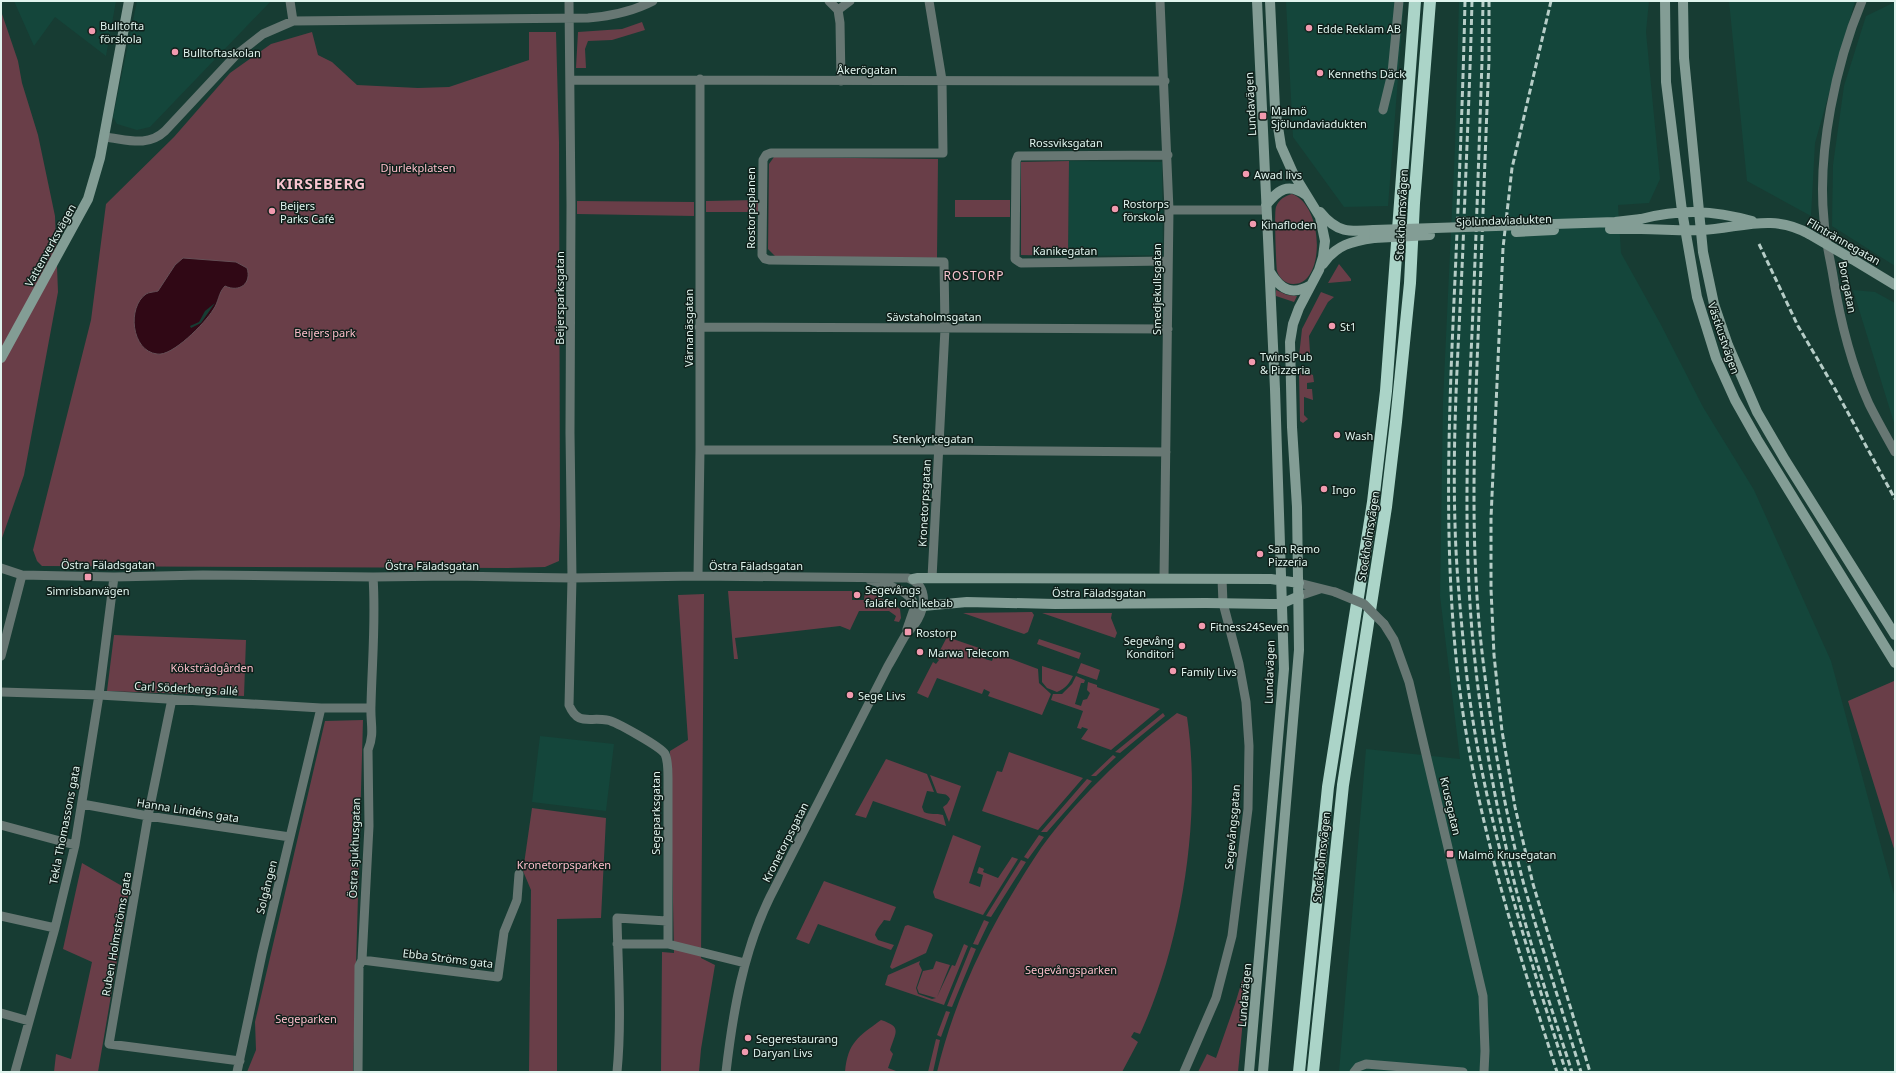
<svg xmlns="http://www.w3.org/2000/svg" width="1896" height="1073" font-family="'Noto Sans',sans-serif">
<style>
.built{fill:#14463b}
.green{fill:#693e48}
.water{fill:#300815;stroke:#654f56}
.pier{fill:#173c33}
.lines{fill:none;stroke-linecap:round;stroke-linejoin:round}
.street{stroke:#677773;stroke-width:9}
.secondary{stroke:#839d95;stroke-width:10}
.highway{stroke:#abd4c8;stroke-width:12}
.rail{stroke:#b6cdc7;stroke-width:3;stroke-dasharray:6 3;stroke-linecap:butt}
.street-bridge{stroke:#677773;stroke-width:9}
.secondary-bridge{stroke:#839d95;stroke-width:10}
.poi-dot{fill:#f29aaf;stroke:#10201b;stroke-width:1.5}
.labels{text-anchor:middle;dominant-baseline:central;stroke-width:3;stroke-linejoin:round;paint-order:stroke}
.poi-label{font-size:11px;fill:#e0f4ee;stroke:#10201b;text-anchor:start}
.street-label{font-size:11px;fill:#e0f4ee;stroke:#10201b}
.park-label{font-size:11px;fill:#febecb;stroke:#10201b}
.neighbourhood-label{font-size:12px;letter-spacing:1px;fill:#f9c5d0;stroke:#10201b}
.district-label{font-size:15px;font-weight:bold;letter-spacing:1px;fill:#f9c5d0;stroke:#10201b}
</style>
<rect width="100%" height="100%" fill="#173c33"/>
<!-- built -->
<path class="built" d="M 14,1 L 116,1 L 106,56 L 55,17 L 34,46 Z
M 137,1 L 271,1 L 150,127 L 137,130 L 117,124 L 113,117 Z
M 1286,1 L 1404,1 L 1388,206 L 1344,207 L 1293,137 Z
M 1459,1 L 1649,1 L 1646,32 L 1660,179 L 1649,203 L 1618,205 L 1621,253 L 1660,323 L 1703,407 L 1754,490 L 1831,661 L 1894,894 L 1895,1072 L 1339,1072 L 1366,749 L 1460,759 L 1440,596 L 1443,401 L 1455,146 Z
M 1729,1 L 1855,1 L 1815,143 L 1811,216 L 1747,181 Z
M 1895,2 L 1895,266 L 1832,226 L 1833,165 L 1844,86 L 1866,16 Z
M 1069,161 L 1162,162 L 1163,255 L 1068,256 Z
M 1853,290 L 1875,292 L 1895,303 L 1895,426 Z
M 540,736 L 614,744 L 606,811 L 532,802 Z"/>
<!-- green -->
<path class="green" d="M 1,11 L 18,61 L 22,83 L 38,135 L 55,216 L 58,292 L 24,475 L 1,541 Z
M 642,22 L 645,30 L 612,40 L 588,41 L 585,49 L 586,68 L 576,68 L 578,32 L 622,29 Z
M 312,32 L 318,55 L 332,62 L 357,85 L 418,88 L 449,87 L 529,60 L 529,32 L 556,32 L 559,142 L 560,526 L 559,561 L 545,567 L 506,568 L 42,566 L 37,561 L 33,550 L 91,320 L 106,204 L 174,137 L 230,73 L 271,44 Z
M 774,157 L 938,159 L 937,258 L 776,257 L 768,249 L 769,164 Z
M 1069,161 L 1068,256 L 1021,255 L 1021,162 Z
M 1292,194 C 1324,205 1326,285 1293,284 C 1286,284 1279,278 1277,271 C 1276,264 1274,212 1276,207 C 1279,199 1285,196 1292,194 Z
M 758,200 L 758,212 L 706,212 L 706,201 Z
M 955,200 L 1010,200 L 1010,217 L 955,217 Z
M 577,201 L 694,202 L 694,216 L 577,214 Z
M 1339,264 L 1351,279 L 1351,281 L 1328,283 Z
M 1276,290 L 1287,295 L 1297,296 L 1294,302 L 1276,296 Z
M 1321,292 L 1334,297 L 1328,302 L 1309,336 L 1310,353 L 1304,357 L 1299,356 L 1302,329 Z
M 1302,371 L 1313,375 L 1314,382 L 1307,383 L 1307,389 L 1312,389 L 1313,400 L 1304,397 L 1304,415 L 1308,419 L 1303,423 L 1300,421 L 1299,372 Z
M 728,591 L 852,591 L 852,600 L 864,600 L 865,592 L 869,592 L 896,606 L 900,609 L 901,618 L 899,622 L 894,621 L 896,616 L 889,611 L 859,611 L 850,630 L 840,626 L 735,638 L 738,659 L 734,659 Z
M 704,594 L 701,958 L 715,965 L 701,1049 L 699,1072 L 661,1072 L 662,952 L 674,953 L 670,751 L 688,740 L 678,595 Z
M 1032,612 L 1034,615 L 1028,632 L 1024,634 L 963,613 Z
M 1042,613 L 1112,613 L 1111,618 L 1117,633 L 1115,638 Z
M 114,635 L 246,640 L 244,696 L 107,691 Z
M 947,637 L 988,651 L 985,659 L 992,661 L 995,653 L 1038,669 L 1039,683 L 1051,694 L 1042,715 L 988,696 L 990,692 L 984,689 L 982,694 L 937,678 L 928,698 L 917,693 L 933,662 L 936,664 L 939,660 L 936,658 Z
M 1039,639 L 1081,653 L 1079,659 L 1037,644 Z
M 1081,663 L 1100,670 L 1097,680 L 1077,673 Z
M 1042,666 L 1073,676 C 1069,684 1066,688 1057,692 L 1047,688 L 1042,682 Z
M 1076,676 L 1085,680 L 1084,683 L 1081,683 L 1075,704 L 1081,706 L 1083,700 L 1087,699 L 1090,693 L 1087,690 L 1088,682 L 1097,685 L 1097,687 L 1160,709 L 1111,750 L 1081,739 L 1088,729 L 1082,727 L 1081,729 L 1077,728 L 1083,711 L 1051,700 L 1053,694 L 1062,694 L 1072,684 Z
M 1894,681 L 1895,684 L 1895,852 L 1848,701 Z
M 1163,713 L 1165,716 L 1120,753 L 1115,752 Z
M 1177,713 L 1187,717 C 1202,816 1182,943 1140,1034 L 1134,1032 L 1131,1037 L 1138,1042 L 1122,1072 L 937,1072 C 953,1005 982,942 1018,884 C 1028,868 1038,851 1050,836 C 1087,789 1130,749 1177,713 Z
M 363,720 L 353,1072 L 247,1072 L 256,1050 L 255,1022 L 325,721 Z
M 1009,752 L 1083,778 L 1038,830 L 982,811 L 997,771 L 1002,772 Z
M 1113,755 L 1116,757 L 1096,776 L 1091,776 Z
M 886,759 L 927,774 L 934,792 L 927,791 L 922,807 L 924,812 C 930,815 936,813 943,815 L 946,826 L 873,801 L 866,818 L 855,815 Z
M 930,775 L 961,786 L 949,822 L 943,807 L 947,804 L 950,799 C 946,792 943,795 937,793 Z
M 1087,779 L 1092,781 L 1047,832 L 1041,832 Z
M 532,808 L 606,818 L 601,918 L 557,919 L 557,1072 L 529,1072 L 531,890 L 523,871 Z
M 953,835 L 981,846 L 969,883 L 980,887 L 983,875 L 977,873 L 979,867 L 984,869 L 983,872 L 998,878 L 1012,857 L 1018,859 L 983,915 L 935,898 L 933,892 Z
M 1039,835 L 1044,837 L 1028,859 L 1024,857 Z
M 1021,860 L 1026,862 L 991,917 L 986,916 Z
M 82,863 L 129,890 L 98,1072 L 54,1072 L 56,1054 L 71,1059 L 92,962 L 63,949 Z
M 824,881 L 896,907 L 890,921 L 884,920 C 881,925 877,928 875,935 L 878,940 L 894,945 L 891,950 L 818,924 L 809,944 L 796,939 Z
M 984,920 L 989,922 L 978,945 L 973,944 Z
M 908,925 L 931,933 L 933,935 L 926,953 L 892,969 L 890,967 L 905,926 Z
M 964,944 L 968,946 L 944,1005 L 885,985 L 888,975 L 920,961 L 919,964 L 922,970 L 916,988 L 918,994 L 932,999 L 936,998 L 919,993 L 917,988 L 923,971 L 933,969 L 936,961 L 950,965 L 937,997 L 952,965 L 955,966 Z
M 971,947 L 976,949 L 952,1007 L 947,1006 Z
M 1245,971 L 1243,1020 L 1238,1072 L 1198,1072 L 1207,1054 L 1216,1058 L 1235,1004 Z
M 946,1011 L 950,1012 L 941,1037 L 937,1035 Z
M 881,1020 C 902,1027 896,1031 890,1050 L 893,1054 L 888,1068 L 896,1071 L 894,1072 L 845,1072 C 848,1042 858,1037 881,1020 Z
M 936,1039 L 940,1040 L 933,1072 L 928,1072 Z"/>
<!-- water -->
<path class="water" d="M 183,258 L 236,262 L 247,268 C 252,283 240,293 225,286 C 218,293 219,302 213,310 C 205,323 172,357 157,354 C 131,351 127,307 146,294 C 149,292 155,292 158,291 L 175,265 Z"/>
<!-- pier -->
<path class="pier" d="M 215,303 L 201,323 L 191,328 L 190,326 L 199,322 L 205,311 Z"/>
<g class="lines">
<!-- street -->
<path class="street" d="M 290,1 L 293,21
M 569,1 L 571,205 L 570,433 L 572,578 L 569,705 C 578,726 588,717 607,720 C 615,721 661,747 665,754 C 668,760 668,771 668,778 L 668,944
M 829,1 L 838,10 L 840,23 L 841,81
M 929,1 L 942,80 L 943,153 L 771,153 L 766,155 L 763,160 L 762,255 L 765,259 L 769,260 L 944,262 L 945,329 L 932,578
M 1160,1 L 1169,210 L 1164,578
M 1862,1 C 1836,63 1817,152 1824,220 C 1825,239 1830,258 1833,276 C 1840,320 1851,364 1869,404 C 1877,420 1886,436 1895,452
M 838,10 L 850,1
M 570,80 L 1165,81
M 1383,110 L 1392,73 L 1399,1
M 104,137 C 126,139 147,148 165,131 L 236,55 L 263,34 L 293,21 L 588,18 C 612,16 632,12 653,1
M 1168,155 L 1018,156 L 1016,161 L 1015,259 L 1021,263 L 1168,261
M 1169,210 L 1266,210
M 699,327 L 1168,329
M 700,450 L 939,450 L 1166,452
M 1,568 L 22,575 L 114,577 L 203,575 L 373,577 L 453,576 L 572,578 L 698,576 L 908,578 C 927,585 926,604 918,619 C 915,625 909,630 905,636 C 899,646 894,656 888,666 L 770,897 C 743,952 733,1012 726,1072
M 698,576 L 700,450 L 700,79
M 870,580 C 885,585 910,589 915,606 L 923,606
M 1299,583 L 1335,592
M 1299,596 L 1320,589
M 1384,624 L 1394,640 L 1409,682 L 1483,996 L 1485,1051 L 1484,1072
M 907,629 L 915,606
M 1,656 L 22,575
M 1,692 L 99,695 L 321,708 L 371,708
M 172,699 L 148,816 L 109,1044 L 240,1061
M 82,804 L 148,816 L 290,837
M 1,825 L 75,845
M 1,916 L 55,928
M 617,944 L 668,944 L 745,963
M 362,960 L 498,977 L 504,932 L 517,900 L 519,874
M 1,1013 L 29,1021
M 15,1072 L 55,928 L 75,845 L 99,695 L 114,577
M 237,1072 L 262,954 L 321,708
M 358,1072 L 359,966 L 362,960 L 369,826 L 368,750 C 375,733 370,723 371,705 C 372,662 376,620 373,577
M 617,1072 C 622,1020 618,970 617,918 L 667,921
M 1184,1072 L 1216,998 L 1232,936 L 1248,809 L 1249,746 L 1246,702 L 1239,664 L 1223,603 L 1222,579
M 1354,1072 L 1358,1067 L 1366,1064 L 1463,1072"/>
<!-- secondary -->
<path class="secondary" d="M 1665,1 L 1666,82 L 1682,211 L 1697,297 L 1716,358 L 1735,400 L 1757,439 L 1895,663
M 1683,1 L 1684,58 L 1703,252 L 1714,304 L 1728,345 L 1757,412 L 1785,460 L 1895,635
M 1266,205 C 1278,190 1288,182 1306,195
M 1320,212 C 1337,233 1349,232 1374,230
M 1641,219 C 1681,209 1712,210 1752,221
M 1641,229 C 1661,229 1682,231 1702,230 C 1741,228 1772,213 1809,234
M 1852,259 L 1895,285
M 1323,264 C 1336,245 1352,241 1374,238
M 1270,272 C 1281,290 1292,296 1311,285
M 1,358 L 88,199 L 100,158 L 129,1
M 913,579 L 918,578 L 1271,579 L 1299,583
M 923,606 L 967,602 L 1055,604 L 1206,603 L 1271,604 L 1281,604 L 1299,596
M 1249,1072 L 1284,669 L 1275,389 L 1257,1
M 1263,1072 L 1299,650 L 1297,507 L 1292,427 L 1290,342 L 1293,324 L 1299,308 L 1319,270 L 1323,257 L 1325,241 L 1320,217 L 1293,173 L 1281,146 L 1275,108 L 1270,1"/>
<!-- highway -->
<path class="highway" d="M 1299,1072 L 1328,787 L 1373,502 L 1386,391 L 1415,1
M 1313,1072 L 1343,785 L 1386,507 L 1396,422 L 1410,283 L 1414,203 L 1430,1"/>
<!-- rail -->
<path class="rail" d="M 1465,1 C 1463,94 1459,186 1455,279 C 1449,411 1443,544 1458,676 C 1474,812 1515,942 1557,1072
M 1472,1 C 1470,83 1466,164 1463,246 C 1459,339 1452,431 1455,524 C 1456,566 1460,607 1464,649 C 1477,794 1522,934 1566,1072
M 1483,1 L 1482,61 C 1479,151 1476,242 1472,333 C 1467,439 1463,546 1474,652 C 1482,731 1496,808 1515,885 C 1531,948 1552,1010 1572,1072
M 1489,1 L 1489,60 C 1485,153 1482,246 1478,338 C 1474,443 1470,548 1482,652 C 1491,730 1504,809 1524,885 C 1542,948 1562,1010 1581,1072
M 1551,1 L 1512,168 L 1503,248 L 1491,518 L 1491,589 L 1494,655 L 1502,731 L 1515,807 L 1533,884 L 1590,1072
M 1759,244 L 1798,326 L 1835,389 L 1895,499"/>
<!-- street-bridge -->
<path class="street-bridge" d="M 1335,592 L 1364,604 L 1384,624"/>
<!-- secondary-bridge -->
<path class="secondary-bridge" d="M 1610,229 L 1641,229
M 1374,230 L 1615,222 L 1641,219
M 1516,232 L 1554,230
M 1809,234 L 1852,259
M 1374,238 L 1430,235"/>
</g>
<!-- markers -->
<g class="poi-dot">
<circle cx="1309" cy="28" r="4"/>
<circle cx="92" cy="31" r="4"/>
<circle cx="175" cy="52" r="4"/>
<circle cx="1320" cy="73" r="4"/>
<rect x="1259" y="112" width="8" height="8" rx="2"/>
<circle cx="1246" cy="174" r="4"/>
<circle cx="1115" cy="209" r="4"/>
<circle cx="272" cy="211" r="4"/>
<circle cx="1253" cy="224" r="4"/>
<circle cx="1332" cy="326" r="4"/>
<circle cx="1252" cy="362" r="4"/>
<circle cx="1337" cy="435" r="4"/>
<circle cx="1324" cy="489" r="4"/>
<circle cx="1260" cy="554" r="4"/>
<rect x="84" y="573" width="8" height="8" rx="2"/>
<circle cx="857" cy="595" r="4"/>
<circle cx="1202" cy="626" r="4"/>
<rect x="904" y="628" width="8" height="8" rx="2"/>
<circle cx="1182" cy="646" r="4"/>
<circle cx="920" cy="652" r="4"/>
<circle cx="1173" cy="671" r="4"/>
<circle cx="850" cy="695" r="4"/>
<rect x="1446" y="850" width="8" height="8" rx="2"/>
<circle cx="748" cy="1038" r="4"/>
<circle cx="745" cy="1052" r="4"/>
</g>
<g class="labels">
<!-- poi labels -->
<g class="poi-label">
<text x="100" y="25">Bulltofta<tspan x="100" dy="13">förskola</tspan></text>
<text x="1317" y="28">Edde Reklam AB</text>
<text x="183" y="52">Bulltoftaskolan</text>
<text x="1328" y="73">Kenneths Däck</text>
<text x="1271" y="110">Malmö<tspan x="1271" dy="13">Sjölundaviadukten</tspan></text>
<text x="1254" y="174">Awad livs</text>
<text x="1123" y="203">Rostorps<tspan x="1123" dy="13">förskola</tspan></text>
<text x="280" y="205">Beijers<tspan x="280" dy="13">Parks Café</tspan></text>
<text x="1261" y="224">Kinafloden</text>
<text x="1340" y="326">St1</text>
<text x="1260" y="356">Twins Pub<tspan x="1260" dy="13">&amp; Pizzeria</tspan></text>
<text x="1345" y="435">Wash</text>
<text x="1332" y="489">Ingo</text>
<text x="1268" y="548">San Remo<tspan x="1268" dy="13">Pizzeria</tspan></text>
<text x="865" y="589">Segevångs<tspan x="865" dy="13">falafel och kebab</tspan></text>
<text x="88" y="590" text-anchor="middle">Simrisbanvägen</text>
<text x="1210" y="626">Fitness24Seven</text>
<text x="916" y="632">Rostorp</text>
<text x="1174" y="640" text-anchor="end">Segevång<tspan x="1174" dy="13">Konditori</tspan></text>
<text x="928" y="652">Marwa Telecom</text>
<text x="1181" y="671">Family Livs</text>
<text x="858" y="695">Sege Livs</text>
<text x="1458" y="854">Malmö Krusegatan</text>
<text x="756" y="1038">Segerestaurang</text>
<text x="753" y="1052">Daryan Livs</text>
</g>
<!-- street labels -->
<g class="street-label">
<text x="867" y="69">Åkerögatan</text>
<text transform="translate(1250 104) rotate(-93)">Lundavägen</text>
<text x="1066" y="142">Rossviksgatan</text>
<text transform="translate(750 208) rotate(-90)">Rostorpsplanen</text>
<text transform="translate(1401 215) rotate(-87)">Stockholmsvägen</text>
<text transform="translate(1504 220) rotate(-2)">Sjölundaviadukten</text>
<text transform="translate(1844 241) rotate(30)">Flintrännegatan</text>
<text transform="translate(50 245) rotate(-61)">Vattenverksvägen</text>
<text x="1065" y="250">Kanikegatan</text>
<text transform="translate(1848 287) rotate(79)">Borrgatan</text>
<text transform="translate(1156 289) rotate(-90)">Smedjekullsgatan</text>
<text transform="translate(559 298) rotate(-90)">Beijersparksgatan</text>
<text x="934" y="316">Sävstaholmsgatan</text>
<text transform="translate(688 328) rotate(-90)">Värnanäsgatan</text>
<text transform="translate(1724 338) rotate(71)">Västkustvägen</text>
<text x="933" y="438">Stenkyrkegatan</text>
<text transform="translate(924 503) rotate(-87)">Kronetorpsgatan</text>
<text transform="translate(1368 536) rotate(-81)">Stockholmsvägen</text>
<text x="108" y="564">Östra Fäladsgatan</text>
<text x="432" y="565">Östra Fäladsgatan</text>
<text x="756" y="565">Östra Fäladsgatan</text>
<text x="1099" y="592">Östra Fäladsgatan</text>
<text transform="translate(1269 672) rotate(-88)">Lundavägen</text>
<text transform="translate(186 688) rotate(3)">Carl Söderbergs allé</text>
<text transform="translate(1451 806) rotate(77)">Krusegatan</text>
<text transform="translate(188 810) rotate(9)">Hanna Lindéns gata</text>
<text transform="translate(655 813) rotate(-90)">Segeparksgatan</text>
<text transform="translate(64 825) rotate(-79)">Tekla Thomassons gata</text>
<text transform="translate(1232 827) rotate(-85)">Segevångsgatan</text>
<text transform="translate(785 842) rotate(-63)">Kronetorpsgatan</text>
<text transform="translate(354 848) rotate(-88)">Östra sjukhusgatan</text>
<text transform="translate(1321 857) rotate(-84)">Stockholmsvägen</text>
<text transform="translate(266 887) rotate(-76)">Solgången</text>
<text transform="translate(116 934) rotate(-80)">Ruben Holmströms gata</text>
<text transform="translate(448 958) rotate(7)">Ebba Ströms gata</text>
<text transform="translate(1244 995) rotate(-85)">Lundavägen</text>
</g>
<!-- park labels -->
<g class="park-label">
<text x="418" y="167">Djurlekplatsen</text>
<text x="325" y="332">Beijers park</text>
<text x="212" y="667">Köksträdgården</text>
<text x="564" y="864">Kronetorpsparken</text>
<text x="1071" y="969">Segevångsparken</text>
<text x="306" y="1018">Segeparken</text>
</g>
<!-- neighbourhood labels -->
<g class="neighbourhood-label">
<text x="974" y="275">ROSTORP</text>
</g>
<!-- district labels -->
<g class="district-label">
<text x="321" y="183">KIRSEBERG</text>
</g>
</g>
<!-- border -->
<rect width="1896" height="1073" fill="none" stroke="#e0f4ee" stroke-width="4"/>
</svg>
